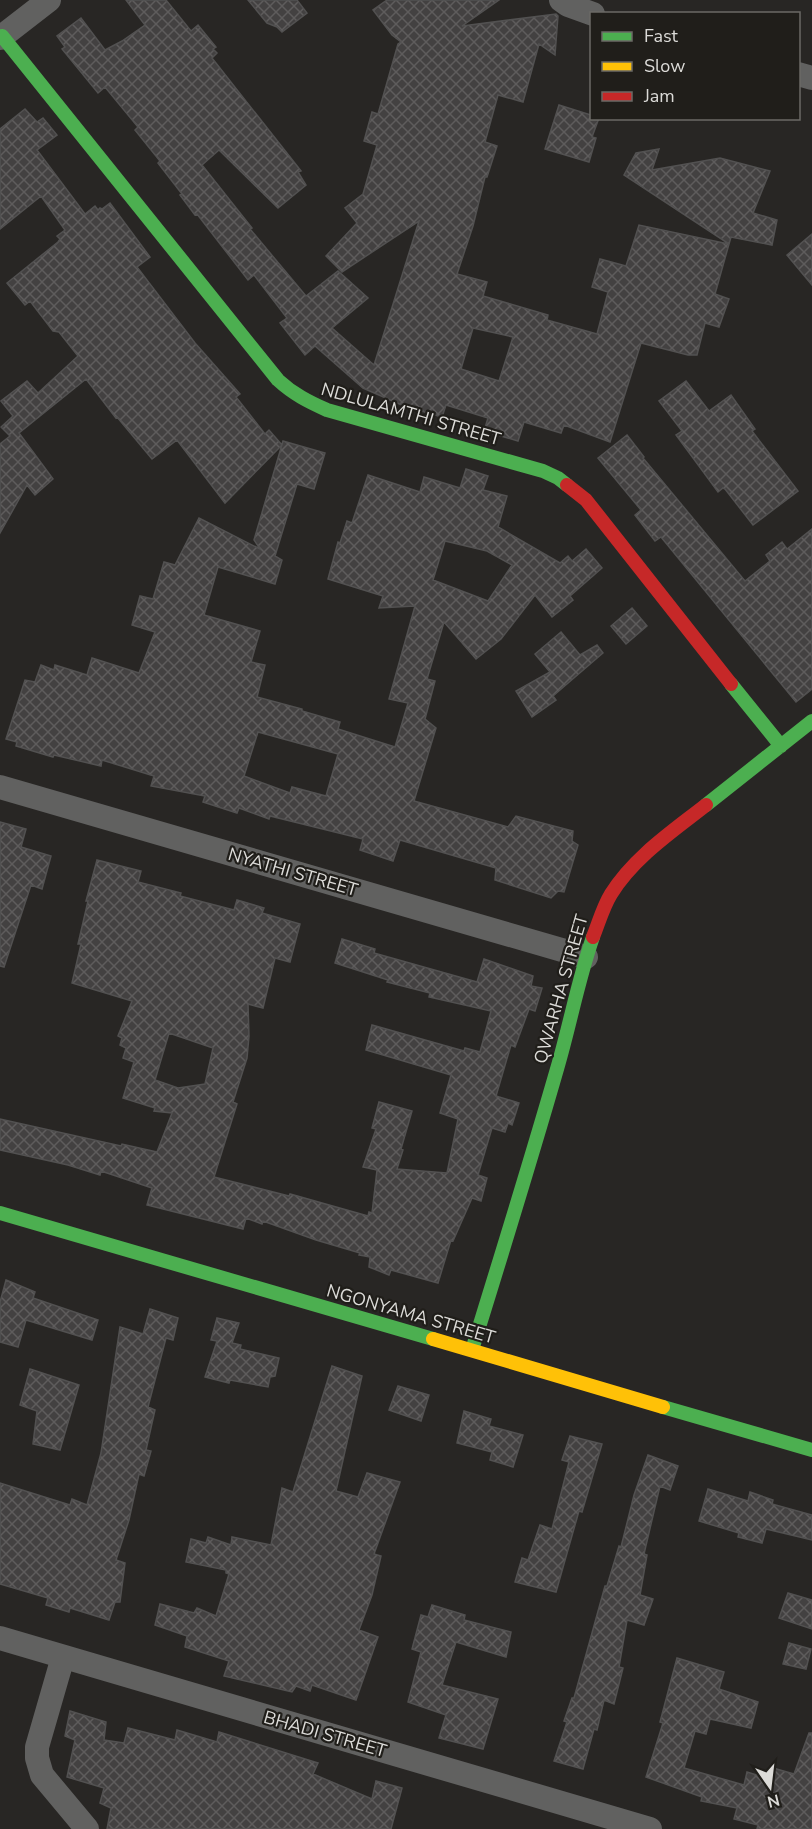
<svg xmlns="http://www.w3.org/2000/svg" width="812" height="1829" font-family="'Nunito Sans',sans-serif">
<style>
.building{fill:url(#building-cross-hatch);stroke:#525151;stroke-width:1.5;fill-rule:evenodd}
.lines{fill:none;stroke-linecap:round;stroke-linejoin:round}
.street{stroke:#616160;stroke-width:24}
.fast{stroke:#4caf50;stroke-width:14}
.slow{stroke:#ffc107;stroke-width:14}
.jam{stroke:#c62828;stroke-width:14}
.labels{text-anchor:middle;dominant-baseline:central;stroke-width:4.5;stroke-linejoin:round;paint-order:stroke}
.street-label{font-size:18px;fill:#dcdbd8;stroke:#201e1a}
</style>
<defs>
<pattern id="building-cross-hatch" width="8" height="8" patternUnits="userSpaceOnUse" patternTransform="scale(1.5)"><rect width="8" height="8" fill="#434141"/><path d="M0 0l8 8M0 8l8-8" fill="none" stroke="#5e5c5c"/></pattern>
</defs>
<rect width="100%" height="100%" fill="#282624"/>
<!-- building -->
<path class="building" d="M 126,0 L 166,0 L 191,31 L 198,25 L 216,47 L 213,49 L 217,53 L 212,58 L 301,171 L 298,172 L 306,185 L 278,208 L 219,150 L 202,165 L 252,228 L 250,229 L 306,296 L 338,271 L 368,298 L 332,328 L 374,365 L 419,221 L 342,272 L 326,256 L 357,223 L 345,208 L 363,194 L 377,145 L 364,141 L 372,112 L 378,114 L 398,44 L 401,42 L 392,35 L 373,10 L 387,0 L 499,0 L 462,26 L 556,14 L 558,16 L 555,55 L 539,44 L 523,102 L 498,95 L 485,142 L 497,146 L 487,177 L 485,177 L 473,226 L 457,274 L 487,282 L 483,296 L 548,315 L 547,320 L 597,334 L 608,292 L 592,287 L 600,259 L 626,266 L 639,225 L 729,244 L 715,294 L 729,299 L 719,327 L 705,323 L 697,355 L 688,355 L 641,343 L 610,442 L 564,425 L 561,433 L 524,422 L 518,441 L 484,431 L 488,418 L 446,405 L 442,417 L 404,406 L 363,388 L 315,346 L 305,355 L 280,323 L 287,318 L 254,275 L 248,280 L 197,214 L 195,215 L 180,195 L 182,194 L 158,163 L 160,161 L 135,130 L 138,127 L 105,87 L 98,93 L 62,49 L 65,47 L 57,36 L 81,18 L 105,50 L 122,41 L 145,25 ZM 473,328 L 513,337 L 499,381 L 461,369 Z
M 248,0 L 297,0 L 307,13 L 282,32 L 277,27 L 267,23 Z
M 559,105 L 591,115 L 591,118 L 599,118 L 592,137 L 596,138 L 589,162 L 545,149 Z
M 25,109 L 37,122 L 43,118 L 57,135 L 37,150 L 85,214 L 95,206 L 98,210 L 100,208 L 102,209 L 110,203 L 150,257 L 137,267 L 195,343 L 240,394 L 236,397 L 265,434 L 269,430 L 282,445 L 225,503 L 177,440 L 152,459 L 117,417 L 116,418 L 86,379 L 19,433 L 53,479 L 35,495 L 27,485 L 0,533 L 0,444 L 10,436 L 1,427 L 13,416 L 1,401 L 27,381 L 38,393 L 78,356 L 59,332 L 53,331 L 30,301 L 25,305 L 7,283 L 58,242 L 60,239 L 57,236 L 65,230 L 41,196 L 0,229 L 0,129 Z
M 659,149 L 652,170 L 720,158 L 770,171 L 753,213 L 777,220 L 772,245 L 731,237 L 729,244 L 624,175 L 636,153 Z
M 812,234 L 812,285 L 787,255 Z
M 686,381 L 709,411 L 731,395 L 755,429 L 752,431 L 798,491 L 753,525 L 725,489 L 723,488 L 718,492 L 676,435 L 682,431 L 659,401 Z
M 627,435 L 644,457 L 643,458 L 745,581 L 770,561 L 766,555 L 782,542 L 787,549 L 812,529 L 812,689 L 796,702 L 661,537 L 655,541 L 635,515 L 641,510 L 598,458 Z
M 283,441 L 325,453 L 314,489 L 297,484 L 275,556 L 282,560 L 275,584 L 218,567 L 204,615 L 260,631 L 251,662 L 265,665 L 257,697 L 302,709 L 302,711 L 340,722 L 338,729 L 395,747 L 408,703 L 389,699 L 415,606 L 379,608 L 383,596 L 328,579 L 338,542 L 340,543 L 347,521 L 352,523 L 368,475 L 420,492 L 424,477 L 460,488 L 466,469 L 488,476 L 483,490 L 507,496 L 498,527 L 560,563 L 568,556 L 572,561 L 586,549 L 602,568 L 570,596 L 573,600 L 552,617 L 535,595 L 501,639 L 476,659 L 444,622 L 427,679 L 435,681 L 425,719 L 436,728 L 414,801 L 508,827 L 516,816 L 573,831 L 572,841 L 578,845 L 564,892 L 558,891 L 551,898 L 495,880 L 496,868 L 400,840 L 393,861 L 360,850 L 363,839 L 270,816 L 269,819 L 239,808 L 237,813 L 203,802 L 205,796 L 151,786 L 154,776 L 102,760 L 101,766 L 54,755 L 53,757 L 16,746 L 17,742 L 6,739 L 25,680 L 35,682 L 41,665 L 54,670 L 55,665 L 87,675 L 92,658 L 139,673 L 155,632 L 132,625 L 140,596 L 153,599 L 164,562 L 175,565 L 199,518 L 260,549 L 254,540 ZM 445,541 L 487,551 L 512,565 L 488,601 L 433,580 ZM 258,732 L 338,754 L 326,796 L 292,787 L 290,793 L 244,776 Z
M 632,608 L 647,626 L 626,644 L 611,626 Z
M 561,632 L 580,655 L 597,645 L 603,653 L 553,696 L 556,700 L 532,717 L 516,691 L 550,672 L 535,654 Z
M 0,822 L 26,829 L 21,847 L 51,856 L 42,889 L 31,885 L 4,967 L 0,966 Z
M 97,860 L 141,871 L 138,882 L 181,893 L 180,896 L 234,910 L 237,900 L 264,908 L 262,913 L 300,924 L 290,962 L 275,958 L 263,1008 L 248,1004 L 249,1036 L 247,1058 L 233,1102 L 237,1104 L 214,1177 L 289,1196 L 290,1194 L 368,1216 L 369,1212 L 372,1213 L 377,1170 L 363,1167 L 376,1129 L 372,1128 L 379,1102 L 412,1111 L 401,1149 L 403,1150 L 397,1169 L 447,1173 L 458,1119 L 440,1113 L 451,1075 L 366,1050 L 372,1025 L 464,1051 L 465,1048 L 480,1052 L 491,1011 L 429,997 L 430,993 L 387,982 L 388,980 L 335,963 L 342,939 L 375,949 L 374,953 L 477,982 L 484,959 L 533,976 L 531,986 L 542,988 L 535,1011 L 529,1009 L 515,1047 L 511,1045 L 496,1096 L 519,1103 L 512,1125 L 508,1123 L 505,1132 L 492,1128 L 478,1175 L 487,1178 L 481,1201 L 472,1198 L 453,1241 L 451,1240 L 438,1283 L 391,1270 L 389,1275 L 369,1267 L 370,1257 L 359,1255 L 360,1253 L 316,1240 L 263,1221 L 262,1224 L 246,1218 L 243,1229 L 147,1205 L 152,1188 L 101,1171 L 100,1175 L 68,1165 L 0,1150 L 0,1119 L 121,1146 L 122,1144 L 157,1152 L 172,1113 L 154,1111 L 155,1108 L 123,1098 L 134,1062 L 123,1058 L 126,1048 L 120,1045 L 122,1038 L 118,1036 L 132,1001 L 72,983 L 81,944 L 78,944 L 88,901 L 86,901 ZM 169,1033 L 213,1048 L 205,1084 L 178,1088 L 155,1080 Z
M 6,1280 L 35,1292 L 33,1298 L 98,1320 L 92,1340 L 26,1320 L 18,1347 L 0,1342 L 0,1302 Z
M 150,1309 L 178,1318 L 173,1340 L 166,1338 L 148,1407 L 155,1410 L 146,1450 L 151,1451 L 144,1476 L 139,1474 L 129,1520 L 116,1560 L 125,1563 L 120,1602 L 115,1602 L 109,1620 L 70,1608 L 69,1612 L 46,1605 L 48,1598 L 0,1584 L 0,1483 L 70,1505 L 72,1499 L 87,1505 L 101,1453 L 120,1327 L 143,1334 Z
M 217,1318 L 239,1323 L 232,1343 L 241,1345 L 240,1349 L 279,1358 L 275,1376 L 270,1377 L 268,1387 L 230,1380 L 229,1383 L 205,1377 L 217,1341 L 211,1340 Z
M 332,1366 L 362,1376 L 336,1491 L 358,1497 L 367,1473 L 400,1482 L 374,1554 L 381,1556 L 372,1595 L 359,1630 L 378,1637 L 356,1700 L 312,1685 L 310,1691 L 296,1686 L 292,1692 L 224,1676 L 229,1661 L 185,1647 L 187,1636 L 155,1625 L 160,1604 L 194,1613 L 197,1608 L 216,1616 L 229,1574 L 226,1573 L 226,1570 L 186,1562 L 191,1539 L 206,1543 L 208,1537 L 231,1545 L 232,1537 L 271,1545 L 282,1488 L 293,1492 Z
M 30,1369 L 79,1385 L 60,1450 L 33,1444 L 37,1411 L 20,1405 Z
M 398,1386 L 429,1395 L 421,1421 L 389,1410 Z
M 464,1411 L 491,1419 L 489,1426 L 523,1435 L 513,1467 L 490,1460 L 492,1452 L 457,1443 Z
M 570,1436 L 602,1444 L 582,1512 L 579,1511 L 556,1592 L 515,1582 L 522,1558 L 528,1560 L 540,1525 L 552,1529 L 569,1462 L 562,1460 Z
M 648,1455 L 678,1466 L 670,1490 L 660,1486 L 644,1554 L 647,1555 L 640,1595 L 653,1599 L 644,1625 L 627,1620 L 619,1667 L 623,1668 L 614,1704 L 604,1700 L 597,1730 L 594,1729 L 583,1769 L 554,1761 L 567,1722 L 564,1721 L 572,1698 L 574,1698 L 605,1586 L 607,1586 L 619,1546 L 621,1547 L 634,1495 Z
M 708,1489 L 748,1501 L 750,1492 L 773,1500 L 772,1504 L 812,1515 L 812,1540 L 766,1529 L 762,1543 L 738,1537 L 739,1533 L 699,1521 Z
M 788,1593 L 812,1600 L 812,1629 L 779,1618 Z
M 432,1605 L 465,1615 L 464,1620 L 511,1632 L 506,1657 L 456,1642 L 442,1685 L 498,1699 L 483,1749 L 439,1738 L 446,1715 L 408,1702 L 421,1652 L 412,1649 L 421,1615 L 428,1617 Z
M 789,1643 L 811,1649 L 806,1669 L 783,1664 Z
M 677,1658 L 724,1672 L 719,1689 L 758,1702 L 751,1728 L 710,1719 L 706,1734 L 695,1731 L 684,1768 L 744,1785 L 747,1772 L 770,1779 L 773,1768 L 794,1774 L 809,1733 L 812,1733 L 812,1829 L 757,1829 L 758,1825 L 734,1819 L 737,1808 L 701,1801 L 702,1797 L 646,1777 L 663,1723 L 660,1722 Z
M 70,1711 L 106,1722 L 104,1740 L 124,1743 L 128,1728 L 175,1740 L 177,1730 L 217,1742 L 219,1732 L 318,1763 L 313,1774 L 372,1799 L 376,1781 L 402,1788 L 391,1829 L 107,1829 L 111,1808 L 100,1803 L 104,1788 L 67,1777 L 75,1740 L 65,1736 Z"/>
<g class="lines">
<!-- street -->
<path class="street" d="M 561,0 L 568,5 L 593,14
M 0,38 L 49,0
M 798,74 L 812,78
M 0,787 L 586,957
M 0,1638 L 650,1829
M 63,1657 L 37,1747 L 37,1758 L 42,1775 L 87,1829"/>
<!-- fast -->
<path class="fast" d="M 2,36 L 278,380 C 293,394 309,402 327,410 L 543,471 L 558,478 L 567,485
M 731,684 L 781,746
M 706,805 L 812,721
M 0,1213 L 433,1339
M 472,1350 C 501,1256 530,1163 557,1069 C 570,1025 578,980 593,937
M 663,1407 L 812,1450"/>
<!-- slow -->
<path class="slow" d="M 433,1339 L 663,1407"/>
<!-- jam -->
<path class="jam" d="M 567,485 L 586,500 L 731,684
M 593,937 C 599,922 603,907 611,894 C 634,857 673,831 706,805"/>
</g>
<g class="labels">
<!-- street labels -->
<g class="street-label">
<text transform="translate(411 414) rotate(16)">NDLULAMTHI STREET</text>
<text transform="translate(293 872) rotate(16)">NYATHI STREET</text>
<text transform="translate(561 989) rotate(-74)">QWARHA STREET</text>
<text transform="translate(411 1314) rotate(16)">NGONYAMA STREET</text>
<text transform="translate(325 1734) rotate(16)">BHADI STREET</text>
</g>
</g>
<!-- legend -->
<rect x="590" y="12" width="210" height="108" fill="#201e1a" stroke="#6b6a66" stroke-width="1.5"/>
<rect x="602" y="32" width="30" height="9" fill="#4caf50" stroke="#6b6a66" stroke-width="1.5"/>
<text x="644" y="42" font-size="18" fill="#dcdbd8">Fast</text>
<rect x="602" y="62" width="30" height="9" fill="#ffc107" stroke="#6b6a66" stroke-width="1.5"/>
<text x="644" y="72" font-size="18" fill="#dcdbd8">Slow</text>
<rect x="602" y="92" width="30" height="9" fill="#c62828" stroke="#6b6a66" stroke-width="1.5"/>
<text x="644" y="102" font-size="18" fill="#dcdbd8">Jam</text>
<!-- north arrow -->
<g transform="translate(770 1787) rotate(166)" stroke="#201e1a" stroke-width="4.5" paint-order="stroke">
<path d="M0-4.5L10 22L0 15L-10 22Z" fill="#dcdbd8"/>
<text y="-9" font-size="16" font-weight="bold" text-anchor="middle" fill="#dcdbd8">N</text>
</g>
</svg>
